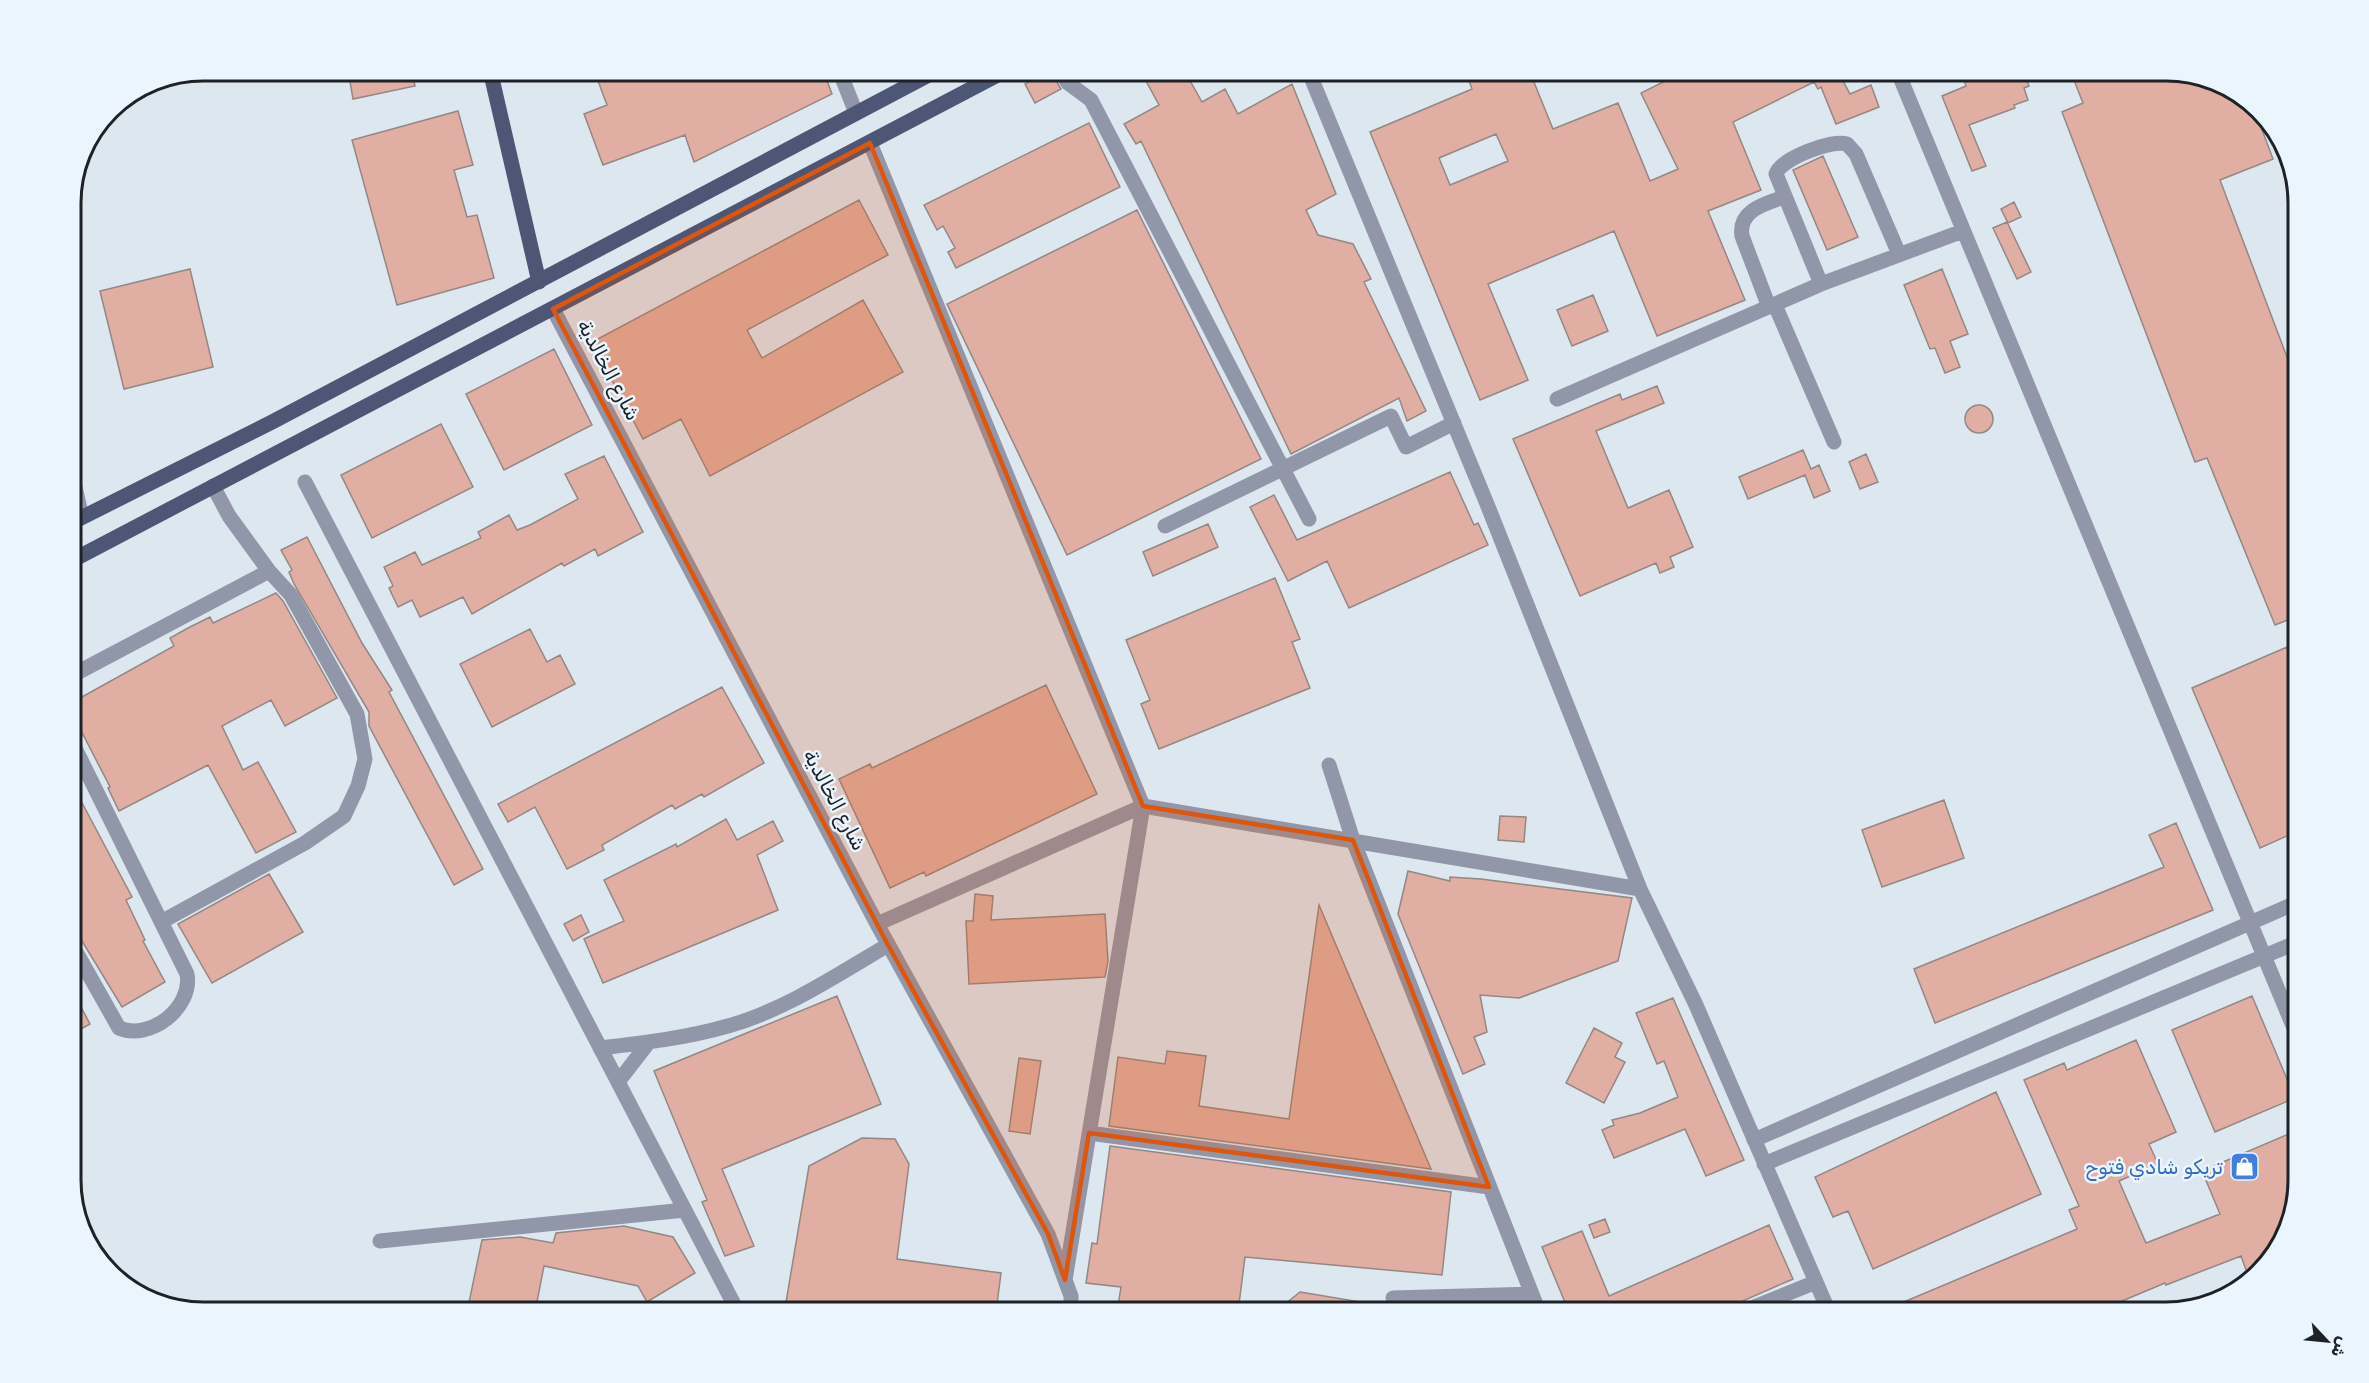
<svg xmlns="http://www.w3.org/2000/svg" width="2369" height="1383" font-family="Rubik,'Noto Sans Arabic',sans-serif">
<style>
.building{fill:#e0aea3;stroke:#948784;stroke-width:1.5;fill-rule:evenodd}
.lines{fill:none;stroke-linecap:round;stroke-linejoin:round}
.minor{stroke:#9197a9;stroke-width:15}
.major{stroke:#4d5675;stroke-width:15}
.marked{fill:#de560d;fill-opacity:0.2;stroke:#de560d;stroke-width:4.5;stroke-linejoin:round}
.labels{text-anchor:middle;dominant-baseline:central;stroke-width:5;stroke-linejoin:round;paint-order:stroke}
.street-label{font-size:20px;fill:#1e2125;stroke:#eaf5fe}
.shop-label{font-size:20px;fill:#366cbe;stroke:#eaf5fe;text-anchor:end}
.rim{fill:none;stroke:#1e2125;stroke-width:3}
</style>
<rect width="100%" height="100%" fill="#dde7f0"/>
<!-- building -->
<path class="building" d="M 348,70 L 412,70 L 415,86 L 353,99 Z
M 594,70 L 823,70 L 832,94 L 694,162 L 685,135 L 603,165 L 584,114 L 607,105 Z
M 1050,70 L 1061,89 L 1035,103 L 1025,84 Z
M 1140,70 L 1184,70 L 1202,102 L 1225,89 L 1238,114 L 1292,84 L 1336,194 L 1306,210 L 1318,235 L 1353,244 L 1371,279 L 1364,282 L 1426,411 L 1407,421 L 1399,398 L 1291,454 L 1141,141 L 1136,144 L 1124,124 L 1159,105 Z
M 1465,70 L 1529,70 L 1553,129 L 1618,103 L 1650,181 L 1678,169 L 1641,93 L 1687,70 L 1853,70 L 1841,77 L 1850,94 L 1871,85 L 1879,107 L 1836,124 L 1821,87 L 1818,89 L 1814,82 L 1733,122 L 1761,190 L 1708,211 L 1745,300 L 1657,336 L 1614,231 L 1488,284 L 1528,380 L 1480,400 L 1370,132 L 1472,89 ZM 1496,134 L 1508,161 L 1450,185 L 1439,158 Z
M 1982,70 L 2023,70 L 2029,86 L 2024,88 L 2028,100 L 2014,105 L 2015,108 L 1969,125 L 1986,166 L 1972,171 L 1942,96 L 1966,86 L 1963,77 Z
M 2070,70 L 2166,70 L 2232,88 L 2255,111 L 2273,159 L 2220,180 L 2298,386 L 2298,616 L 2275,625 L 2207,458 L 2195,462 L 2062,112 L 2083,103 Z
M 458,111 L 473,165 L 454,170 L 467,217 L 477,215 L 494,278 L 397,305 L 352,140 Z
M 1089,123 L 1120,187 L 956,268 L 948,252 L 955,248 L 943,226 L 937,230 L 924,205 Z
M 1823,156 L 1858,237 L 1827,250 L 1793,170 Z
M 859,200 L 888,255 L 747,330 L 762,358 L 863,300 L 903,372 L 710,476 L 681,419 L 643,439 L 592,342 Z
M 2014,202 L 2021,217 L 2008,223 L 2001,209 Z
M 1137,210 L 1261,459 L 1067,555 L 947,304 Z
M 2007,222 L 2031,272 L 2017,279 L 1993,228 Z
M 190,269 L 213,367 L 124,389 L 100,291 Z
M 1942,269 L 1968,334 L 1950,341 L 1960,367 L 1945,373 L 1935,348 L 1930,349 L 1904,285 Z
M 1593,295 L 1608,331 L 1572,346 L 1557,310 Z
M 554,349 L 592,425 L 504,470 L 466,394 Z
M 1657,386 L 1664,403 L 1596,431 L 1628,508 L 1669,490 L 1693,547 L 1670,557 L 1674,567 L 1660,573 L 1656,563 L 1580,596 L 1513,439 L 1620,394 L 1622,400 Z
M1965 419a14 14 0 1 1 28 0a14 14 0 1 1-28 0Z
M 441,424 L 473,487 L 372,538 L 341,475 Z
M 1803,450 L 1811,469 L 1819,465 L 1830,491 L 1814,498 L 1805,475 L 1748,499 L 1739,477 Z
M 1866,454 L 1878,482 L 1860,489 L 1849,462 Z
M 604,456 L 643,532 L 598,556 L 595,549 L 564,566 L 562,563 L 472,614 L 463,597 L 420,617 L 412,600 L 398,607 L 389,588 L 393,586 L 384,567 L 415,552 L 422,565 L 481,538 L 478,532 L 509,515 L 517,530 L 530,525 L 578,499 L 565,474 Z
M 1450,472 L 1474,525 L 1478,523 L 1488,545 L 1349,608 L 1327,561 L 1288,581 L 1250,507 L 1274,495 L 1297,540 Z
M 1208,524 L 1218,547 L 1153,576 L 1143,552 Z
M 307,537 L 362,643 L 392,690 L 389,692 L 483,869 L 454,885 L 369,726 L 369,712 L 294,584 L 289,572 L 292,570 L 281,550 Z
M 1275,578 L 1300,639 L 1292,642 L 1310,688 L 1159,749 L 1141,704 L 1150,700 L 1126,640 Z
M 276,593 L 283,601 L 337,698 L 285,726 L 271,700 L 222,726 L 243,770 L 258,762 L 296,832 L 256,853 L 208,765 L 119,811 L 108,788 L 110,787 L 71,711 L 71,703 L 174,646 L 170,638 L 188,628 L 210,617 L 213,623 Z
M 530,629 L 547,662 L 560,655 L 575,684 L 492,727 L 460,664 Z
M 2287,647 L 2298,674 L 2298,831 L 2260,848 L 2192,688 Z
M 1046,685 L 1097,794 L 926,876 L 924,872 L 890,888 L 839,779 L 870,764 L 872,768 Z
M 722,687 L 764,763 L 704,797 L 702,794 L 675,809 L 672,805 L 602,845 L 604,850 L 567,869 L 535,807 L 508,822 L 498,804 Z
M 71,782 L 132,897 L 126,900 L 145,940 L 143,941 L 165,982 L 122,1007 L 71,923 Z
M 1944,800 L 1964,858 L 1882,887 L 1862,830 Z
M 1500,816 L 1526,817 L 1524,842 L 1498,840 Z
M 726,819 L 737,840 L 773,821 L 783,841 L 757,855 L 778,910 L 603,983 L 584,939 L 624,921 L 604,880 L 676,844 L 677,847 Z
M 2176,823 L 2213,910 L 1935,1023 L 1914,969 L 2164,867 L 2149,835 Z
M 1408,871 L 1450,881 L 1450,877 L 1481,879 L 1632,898 L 1618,961 L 1519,998 L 1480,995 L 1487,1032 L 1474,1037 L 1485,1064 L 1463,1074 L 1398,914 Z
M 269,874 L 303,932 L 212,983 L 178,924 Z
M 975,894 L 993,896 L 991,920 L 1105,914 L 1108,961 L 1105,977 L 969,984 L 966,921 L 973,921 Z
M 1319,905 L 1431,1169 L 1109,1126 L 1118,1057 L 1165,1064 L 1167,1051 L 1206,1056 L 1199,1106 L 1289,1119 Z
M 581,915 L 589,932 L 573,941 L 564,924 Z
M 71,988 L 90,1024 L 76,1032 L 71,1022 Z
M 837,996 L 881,1104 L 722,1169 L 754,1246 L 725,1256 L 702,1202 L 707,1200 L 654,1071 Z
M 2252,996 L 2295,1098 L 2215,1132 L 2172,1030 Z
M 1673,998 L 1744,1160 L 1706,1176 L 1685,1129 L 1614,1158 L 1602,1130 L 1614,1125 L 1612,1120 L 1640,1113 L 1678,1097 L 1664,1061 L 1657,1064 L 1636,1013 Z
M 1594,1028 L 1622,1043 L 1615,1057 L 1625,1062 L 1604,1103 L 1566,1083 Z
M 2136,1040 L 2176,1132 L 2149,1144 L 2158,1164 L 2119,1181 L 2146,1243 L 2220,1214 L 2202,1171 L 2298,1130 L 2298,1180 L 2281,1246 L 2249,1278 L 2241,1256 L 2166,1285 L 2165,1283 L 2096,1312 L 1880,1312 L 2077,1229 L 2069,1210 L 2079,1206 L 2024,1080 L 2064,1063 L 2067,1070 Z
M 1019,1058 L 1041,1061 L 1030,1134 L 1009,1131 Z
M 1996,1092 L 2041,1194 L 1873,1269 L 1848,1211 L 1833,1217 L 1815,1177 Z
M 862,1138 L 895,1139 L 909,1164 L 897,1259 L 1001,1273 L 996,1312 L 789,1312 L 786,1302 L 809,1166 Z
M 1110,1146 L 1451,1192 L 1442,1275 L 1245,1257 L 1238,1312 L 1117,1312 L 1121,1287 L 1086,1283 L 1092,1243 L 1097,1244 Z
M 1605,1219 L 1610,1232 L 1594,1238 L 1589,1225 Z
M 1769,1225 L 1793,1279 L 1738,1303 L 1732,1312 L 1569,1312 L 1542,1247 L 1582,1231 L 1609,1296 Z
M 624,1226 L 673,1237 L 695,1273 L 647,1302 L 638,1286 L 544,1266 L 535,1312 L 467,1312 L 482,1240 L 520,1237 L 553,1243 L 556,1233 Z
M 1300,1292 L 1373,1304 L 1372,1312 L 1275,1312 Z"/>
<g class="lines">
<!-- minor -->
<path class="minor" d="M 839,70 L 856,113
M 1060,70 L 1068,83 L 1091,100 L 1309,519
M 1308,70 L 1487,504 L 1640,889 L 1696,1005 L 1829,1312
M 1897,70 L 2298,1038
M 870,143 L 1143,806 L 1065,1280
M 1821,284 L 1776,174 C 1780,159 1832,139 1847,144 L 1856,154 L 1899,254
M 1775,305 L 1834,442
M 1769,307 L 1742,236 C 1738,210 1765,204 1784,197
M 553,309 L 877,924 L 1048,1234 L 1071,1296 L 1071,1312
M 1557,399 L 1821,284 L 1963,231
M 71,470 L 82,517
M 305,482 L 738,1312
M 1165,526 L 1391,416 L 1406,447 L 1454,423
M 71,676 L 269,571
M 71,740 L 187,974 C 193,1008 150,1041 119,1028 L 71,943
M 1329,765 L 1353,840 L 1539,1312
M 161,922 L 305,843 L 344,816 L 358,786 L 365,759 L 357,714 L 291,595 L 269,571 L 229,516 L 213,486
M 877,924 L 1143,806 L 1640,889
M 600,1048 C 643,1043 686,1038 728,1026 C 785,1010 837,975 888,945
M 618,1082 L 649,1042
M 1089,1133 L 1489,1187
M 1754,1140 L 2298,902
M 1764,1164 L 2298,942
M 380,1241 L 685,1210
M 1393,1298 L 1531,1294
M 1742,1312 L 1816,1282"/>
<!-- major -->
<path class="major" d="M 490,70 L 539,282
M 71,523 L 274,421 L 938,70
M 71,561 L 1007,70"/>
</g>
<!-- marked area -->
<path class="marked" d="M 870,143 L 1143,806 L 1353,840 L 1489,1187 L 1089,1133 L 1065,1280 L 1048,1234 L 888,945 L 553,309 Z"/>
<!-- icons -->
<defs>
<symbol id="shop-square" viewBox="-11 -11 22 22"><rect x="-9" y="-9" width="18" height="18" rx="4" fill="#3f7fe0" stroke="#eaf5fe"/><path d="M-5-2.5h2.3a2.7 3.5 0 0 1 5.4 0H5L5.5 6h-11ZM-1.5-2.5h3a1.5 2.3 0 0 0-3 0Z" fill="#fff"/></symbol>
</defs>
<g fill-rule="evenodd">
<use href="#shop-square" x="2228" y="1150" width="33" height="33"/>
</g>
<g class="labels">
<!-- street labels -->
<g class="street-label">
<text transform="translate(609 370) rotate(62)">شارع الخالدية</text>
<text transform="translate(835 800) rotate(62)">شارع الخالدية</text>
</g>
<!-- shop labels -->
<g class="shop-label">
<text x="2223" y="1167">تريكو شادي فتوح</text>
</g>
</g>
<!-- crop -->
<path d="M0 0H2369V1383H0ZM203 81H2166A122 122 0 0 1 2288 203V1180A122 122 0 0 1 2166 1302H203A122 122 0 0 1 81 1180V203A122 122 0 0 1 203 81Z" fill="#eaf5fe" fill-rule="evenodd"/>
<path class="rim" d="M203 81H2166A122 122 0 0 1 2288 203V1180A122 122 0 0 1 2166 1302H203A122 122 0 0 1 81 1180V203A122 122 0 0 1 203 81Z"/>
<!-- north arrow -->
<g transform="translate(2327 1341) rotate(116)" stroke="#eaf5fe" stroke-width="4.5" paint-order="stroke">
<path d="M0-4.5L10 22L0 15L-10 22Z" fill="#1e2125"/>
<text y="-9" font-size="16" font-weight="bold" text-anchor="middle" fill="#1e2125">ش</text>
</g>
</svg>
